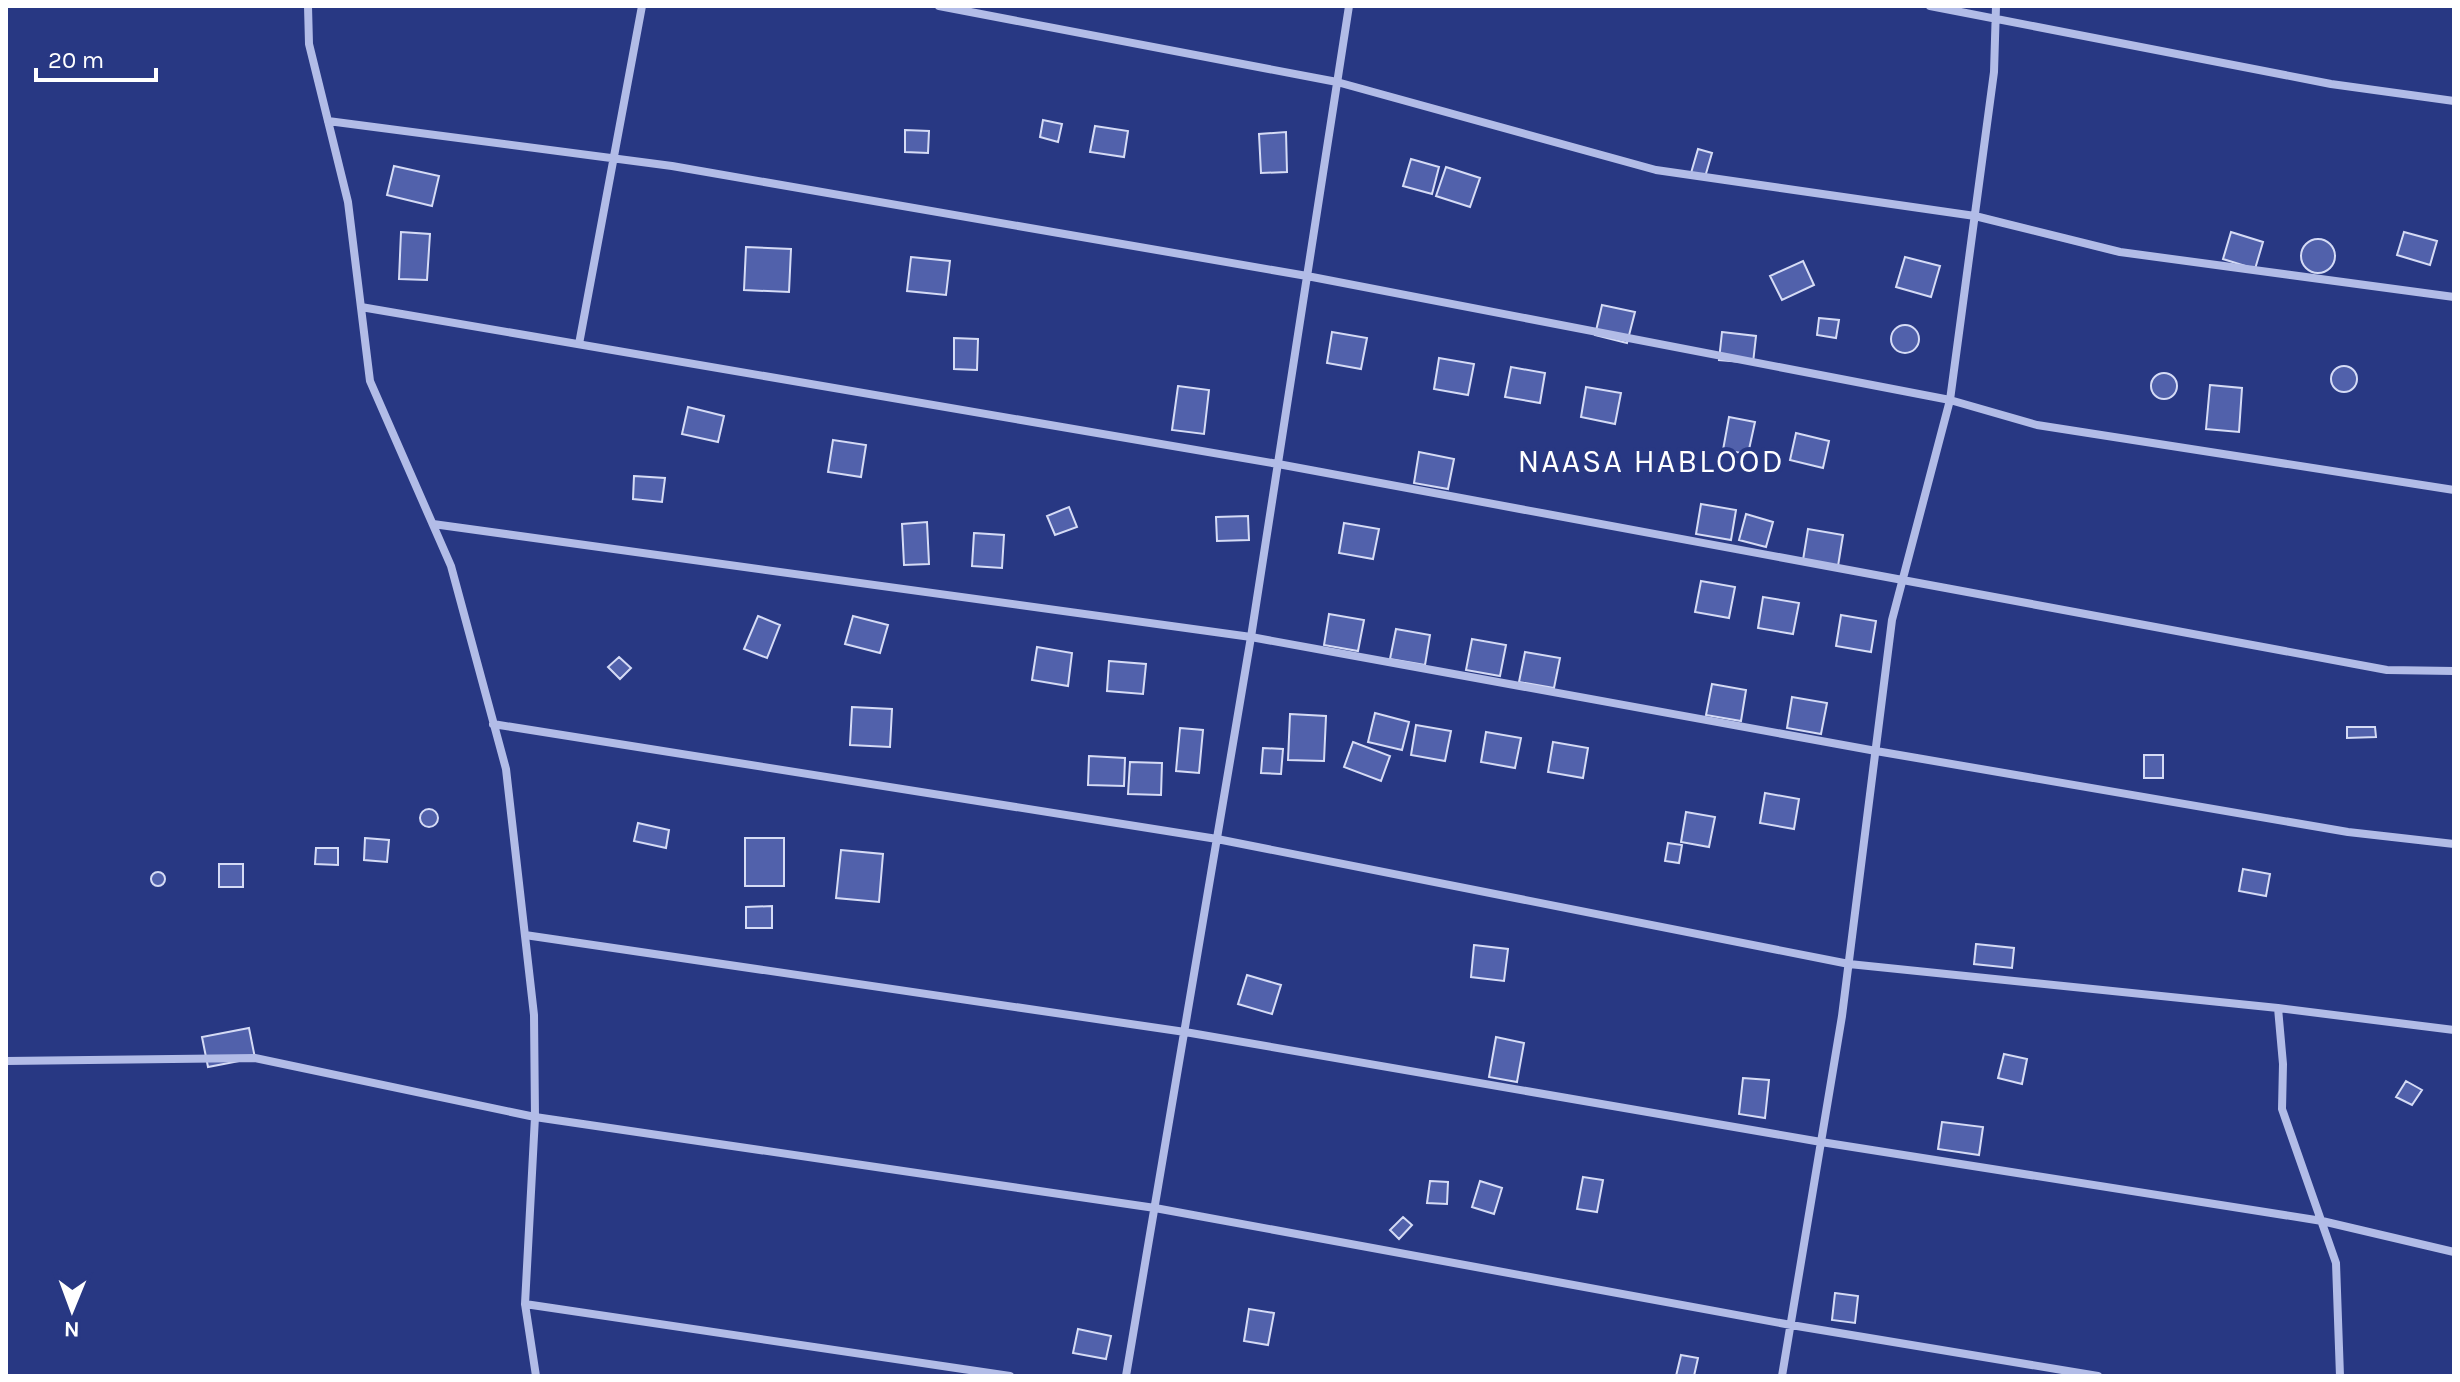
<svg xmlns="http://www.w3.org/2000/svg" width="2460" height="1382" font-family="Karla,sans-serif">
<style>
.building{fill:#5161ab;stroke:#d5dbf5;stroke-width:2}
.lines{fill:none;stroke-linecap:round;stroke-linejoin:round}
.minor{stroke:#b2bce7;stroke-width:8}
.labels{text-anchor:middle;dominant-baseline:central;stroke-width:8;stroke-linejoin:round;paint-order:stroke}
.quarter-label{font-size:32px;letter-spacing:2px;fill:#fff;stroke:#283883}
</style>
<rect width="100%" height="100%" fill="#283883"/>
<!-- building -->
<path class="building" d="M 1043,120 L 1062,124 L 1058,142 L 1040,137 Z
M 1095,126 L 1128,131 L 1124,157 L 1090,152 Z
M 905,130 L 929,131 L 928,153 L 905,152 Z
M 1286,132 L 1287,172 L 1261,173 L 1259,134 Z
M 1698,149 L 1712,153 L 1705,177 L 1691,173 Z
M 1411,159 L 1439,167 L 1432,194 L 1403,186 Z
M 394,166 L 439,176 L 432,206 L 387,195 Z
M 1446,167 L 1480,178 L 1470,207 L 1436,196 Z
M 401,232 L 430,234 L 427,280 L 399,279 Z
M 2231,232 L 2263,242 L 2255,269 L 2223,259 Z
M 2404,232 L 2437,241 L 2430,265 L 2397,255 Z
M2301 256a17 17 0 1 1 34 0a17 17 0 1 1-34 0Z
M 746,247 L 791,249 L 789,292 L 744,290 Z
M 911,257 L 950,261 L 946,295 L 907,291 Z
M 1905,257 L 1940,266 L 1931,297 L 1896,287 Z
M 1803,261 L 1814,285 L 1782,300 L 1770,276 Z
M 1602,305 L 1635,312 L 1627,343 L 1595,335 Z
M 1819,318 L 1839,320 L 1836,338 L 1817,335 Z
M1891 339a14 14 0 1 1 28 0a14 14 0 1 1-28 0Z
M 1332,332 L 1367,338 L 1361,369 L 1327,363 Z
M 1722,332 L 1756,336 L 1753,363 L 1719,360 Z
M 954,338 L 978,339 L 977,370 L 954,369 Z
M 1439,358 L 1474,364 L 1468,395 L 1434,389 Z
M2331 379a13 13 0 1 1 26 0a13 13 0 1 1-26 0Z
M 1511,367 L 1545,373 L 1540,403 L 1505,397 Z
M2151 386a13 13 0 1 1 26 0a13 13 0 1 1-26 0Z
M 2210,385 L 2242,388 L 2239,432 L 2206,429 Z
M 1178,386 L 1209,390 L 1204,434 L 1172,430 Z
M 1586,387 L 1621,393 L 1615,424 L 1581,417 Z
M 688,407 L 724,416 L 718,442 L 682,434 Z
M 1729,417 L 1755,422 L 1748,454 L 1723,450 Z
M 1796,433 L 1829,441 L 1823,468 L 1790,460 Z
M 833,440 L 866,445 L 861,477 L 828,472 Z
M 1419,452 L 1454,459 L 1448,489 L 1414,483 Z
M 634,476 L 665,478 L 662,502 L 633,499 Z
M 1701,504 L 1736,510 L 1731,540 L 1696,534 Z
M 1069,507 L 1077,527 L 1055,535 L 1047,516 Z
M 1746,514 L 1773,522 L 1766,547 L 1739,540 Z
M 1248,516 L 1249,540 L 1217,541 L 1216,517 Z
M 927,522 L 929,564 L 904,565 L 902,524 Z
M 1344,523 L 1379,529 L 1373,559 L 1339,553 Z
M 1808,529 L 1843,535 L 1838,566 L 1803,560 Z
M 974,533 L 1004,535 L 1002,568 L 972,566 Z
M 1701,581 L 1735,587 L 1729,618 L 1695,612 Z
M 1763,597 L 1799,603 L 1793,634 L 1758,628 Z
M 1329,614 L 1364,620 L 1358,651 L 1324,645 Z
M 1841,615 L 1876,621 L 1871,652 L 1836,646 Z
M 758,616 L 780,625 L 767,658 L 744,649 Z
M 853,616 L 888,625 L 880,653 L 845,644 Z
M 1396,629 L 1430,635 L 1425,665 L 1390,659 Z
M 1472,639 L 1506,645 L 1500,676 L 1466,670 Z
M 1037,647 L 1072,653 L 1068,686 L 1032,680 Z
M 1525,652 L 1560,658 L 1554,688 L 1519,682 Z
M 619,657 L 631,668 L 620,679 L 608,667 Z
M 1109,661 L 1146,664 L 1143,694 L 1107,691 Z
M 1712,684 L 1746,690 L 1741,721 L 1706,715 Z
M 1792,697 L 1827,703 L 1821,734 L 1787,728 Z
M 852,707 L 892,709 L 890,747 L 850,745 Z
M 1375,713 L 1409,722 L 1402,750 L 1368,742 Z
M 1290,714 L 1326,716 L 1324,761 L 1288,760 Z
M 1416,725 L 1451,731 L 1445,761 L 1411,755 Z
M 2347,727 L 2375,727 L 2376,737 L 2347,738 Z
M 1180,728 L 1203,730 L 1199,773 L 1176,771 Z
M 1486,732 L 1521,738 L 1515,768 L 1481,762 Z
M 1353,742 L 1390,756 L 1381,781 L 1344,767 Z
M 1553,742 L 1588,748 L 1583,778 L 1548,772 Z
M 1263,748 L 1283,749 L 1281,774 L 1261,773 Z
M 2144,755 L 2163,755 L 2163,778 L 2144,778 Z
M 1089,756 L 1125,758 L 1124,786 L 1088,785 Z
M 1130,762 L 1162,763 L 1161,795 L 1128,794 Z
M 1765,793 L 1799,799 L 1794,829 L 1760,823 Z
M420 818a9 9 0 1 1 18 0a9 9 0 1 1-18 0Z
M 1686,812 L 1715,817 L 1709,847 L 1681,842 Z
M 638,823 L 669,830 L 666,848 L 634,841 Z
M 365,838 L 389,840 L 387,862 L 364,860 Z
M 745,838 L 784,838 L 784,886 L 745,886 Z
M 1668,843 L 1682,845 L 1679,863 L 1665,861 Z
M 316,848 L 338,848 L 338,865 L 315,864 Z
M 841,850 L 883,854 L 879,902 L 836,898 Z
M 219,864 L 243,864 L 243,887 L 219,887 Z
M 2243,869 L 2270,874 L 2266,896 L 2239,891 Z
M151 879a7 7 0 1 1 14 0a7 7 0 1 1-14 0Z
M 772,906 L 772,928 L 746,928 L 746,907 Z
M 1976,944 L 2014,948 L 2012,968 L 1974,964 Z
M 1474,945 L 1508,949 L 1504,981 L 1471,977 Z
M 1247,975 L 1281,985 L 1272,1014 L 1238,1004 Z
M 249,1028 L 255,1058 L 208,1067 L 202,1037 Z
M 1496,1037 L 1524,1043 L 1517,1082 L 1489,1077 Z
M 2004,1054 L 2027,1059 L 2022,1084 L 1998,1078 Z
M 1743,1078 L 1769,1080 L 1765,1118 L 1739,1114 Z
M 2406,1081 L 2422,1090 L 2412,1105 L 2396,1097 Z
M 1942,1122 L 1983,1127 L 1979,1155 L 1938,1149 Z
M 1583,1177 L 1603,1180 L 1597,1212 L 1577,1209 Z
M 1430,1181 L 1448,1182 L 1447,1204 L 1427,1203 Z
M 1480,1181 L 1502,1188 L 1494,1214 L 1472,1207 Z
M 1403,1217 L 1412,1225 L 1399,1239 L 1390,1230 Z
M 1835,1293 L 1858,1296 L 1855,1323 L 1832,1320 Z
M 1249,1309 L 1274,1313 L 1268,1345 L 1244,1341 Z
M 1078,1329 L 1111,1336 L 1106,1359 L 1073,1353 Z
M 1681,1355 L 1698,1358 L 1694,1376 L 1676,1376 Z"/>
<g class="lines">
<!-- minor -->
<path class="minor" d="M 308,6 L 309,44 L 348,202 L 370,381 L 451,566 L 506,769 L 534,1015 L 535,1117 L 525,1304 L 536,1376
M 939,6 L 1337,82 L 1656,170 L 1975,216 L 2120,252 L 2454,297
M 1930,6 L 2331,84 L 2454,101
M 328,121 L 672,166 L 1307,276 L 1950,400 L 2037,425 L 2454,490
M 361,307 L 1278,464 L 2387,670 L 2454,671
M 579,344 L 642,6
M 433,524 L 1251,637 L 1876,751 L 2348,832 L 2454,844
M 493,724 L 1217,839 L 1849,964 L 2278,1008 L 2454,1030
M 525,935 L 1185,1032 L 1821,1142 L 2322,1221 L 2454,1252
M 2278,1008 L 2283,1064 L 2282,1109 L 2336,1263 L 2340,1376
M 6,1061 L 255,1058 L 535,1117 L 1155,1208 L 1791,1325 L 2098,1376
M 525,1304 L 1010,1376
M 1126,1376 L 1251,637 L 1349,6
M 1782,1376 L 1842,1016 L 1892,620 L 1950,400 L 1994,72 L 1996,6"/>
</g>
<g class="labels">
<!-- quarter labels -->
<g class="quarter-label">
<text x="1651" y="461">NAASA HABLOOD</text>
</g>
</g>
<!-- border -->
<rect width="2460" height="1382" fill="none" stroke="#ffffff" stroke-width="16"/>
<!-- north arrow -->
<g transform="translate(72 1310) rotate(181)" stroke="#283883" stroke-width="6" paint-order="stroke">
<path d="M0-6L14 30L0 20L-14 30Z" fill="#ffffff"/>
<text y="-12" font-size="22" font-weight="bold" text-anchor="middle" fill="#ffffff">N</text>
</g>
<!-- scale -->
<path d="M36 68v12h120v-12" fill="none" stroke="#ffffff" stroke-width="4"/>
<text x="48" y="68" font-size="24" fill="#ffffff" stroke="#283883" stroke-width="6" paint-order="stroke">20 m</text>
</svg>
